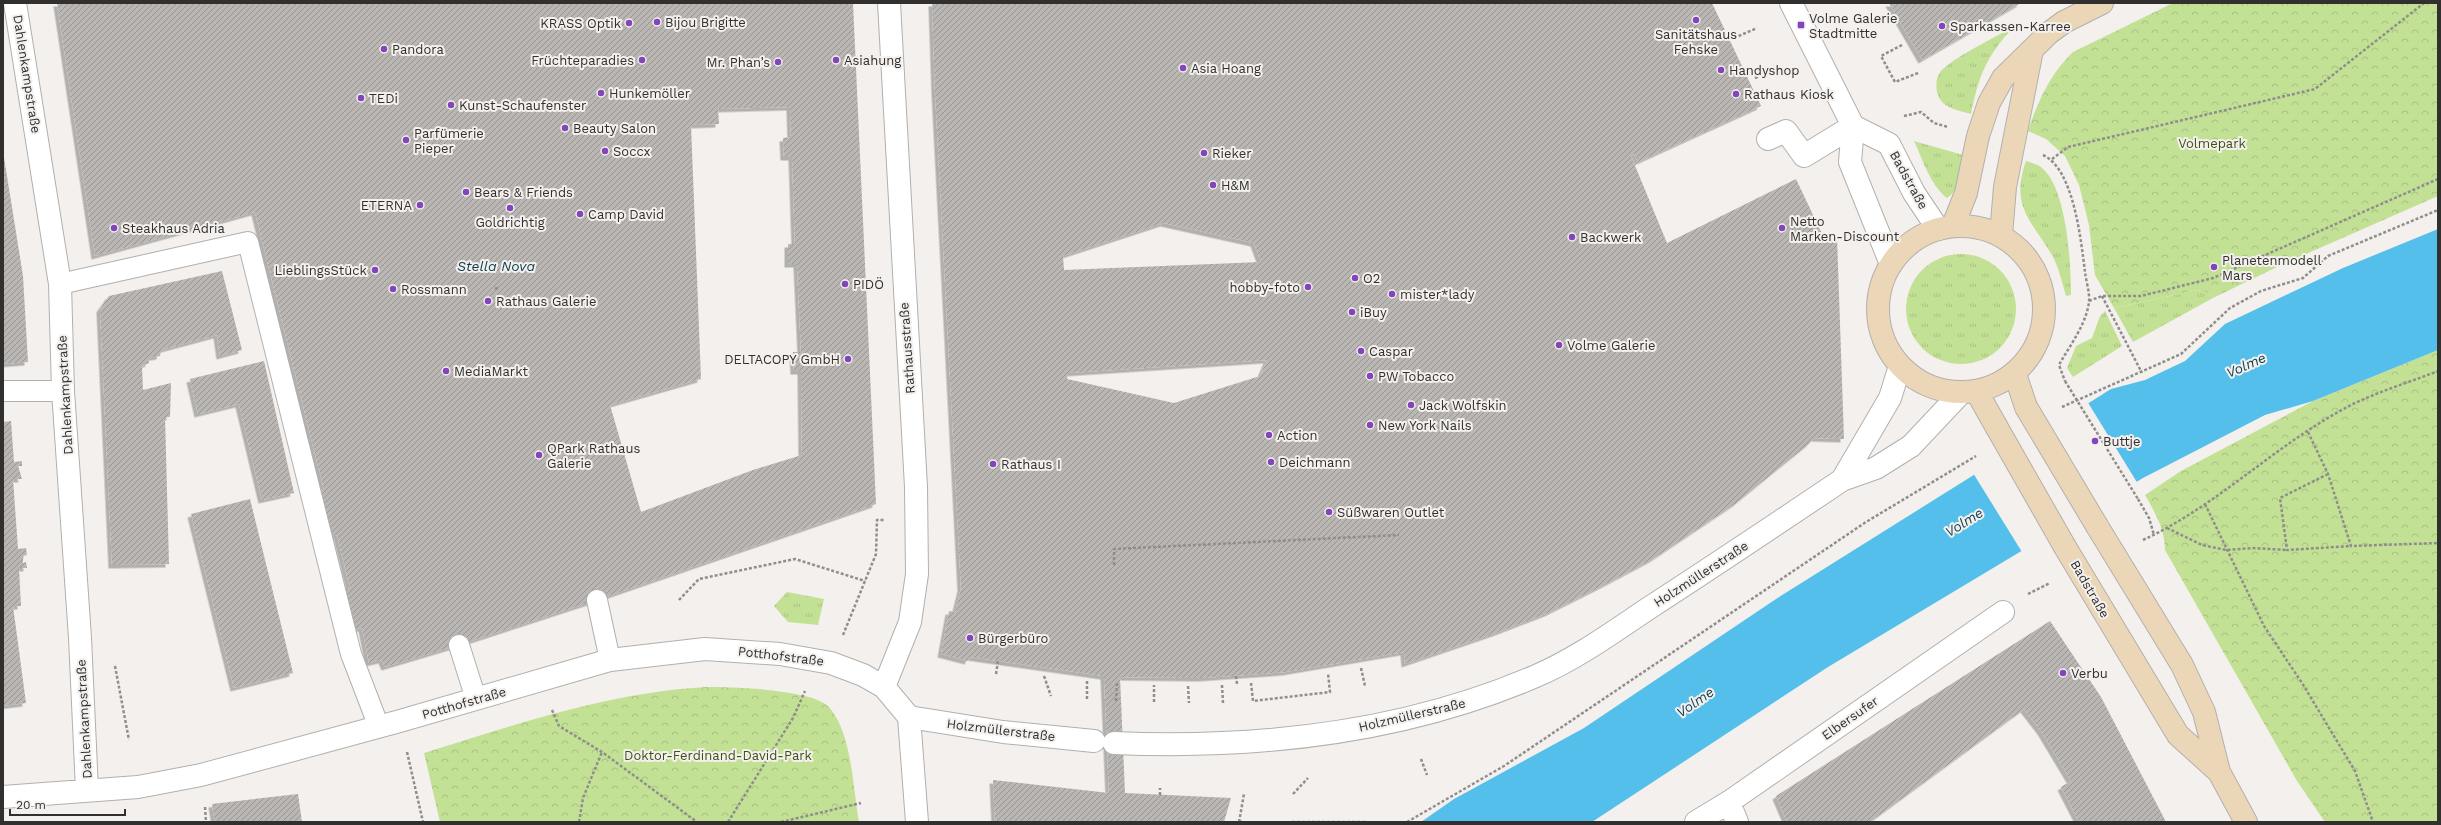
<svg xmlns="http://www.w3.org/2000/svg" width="2441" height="825" font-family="'Work Sans',sans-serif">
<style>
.grass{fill:url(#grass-tufts)}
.park{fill:url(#park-crowns)}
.water{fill:#54bfeb}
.pier{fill:#f3f0ed}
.building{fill:url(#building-hatch);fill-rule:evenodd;filter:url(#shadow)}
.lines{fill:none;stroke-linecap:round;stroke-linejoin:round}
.lane-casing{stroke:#b2b0ad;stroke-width:22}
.street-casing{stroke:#b2b0ad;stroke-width:24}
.secondary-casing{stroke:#b2b0ad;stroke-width:24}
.path{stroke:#908e8c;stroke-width:2.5;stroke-dasharray:3 2;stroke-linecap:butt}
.lane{stroke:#fff;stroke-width:20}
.street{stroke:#fff;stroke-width:22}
.secondary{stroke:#ebd7b8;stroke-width:22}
.secondary-bridge-casing{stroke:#b2b0ad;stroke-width:24;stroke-linecap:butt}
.path-bridge{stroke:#908e8c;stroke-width:2.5;stroke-dasharray:3 2;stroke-linecap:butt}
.secondary-bridge{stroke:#ebd7b8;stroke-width:22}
.poi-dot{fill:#8245bb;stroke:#f3f0ed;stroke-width:1.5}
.labels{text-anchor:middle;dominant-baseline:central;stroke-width:4;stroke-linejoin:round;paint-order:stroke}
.poi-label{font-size:13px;fill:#31302f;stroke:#f3f0ed;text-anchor:start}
.street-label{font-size:13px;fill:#31302f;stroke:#f3f0ed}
.park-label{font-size:13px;fill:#3e5115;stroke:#f3f0ed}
.water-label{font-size:14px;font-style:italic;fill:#0c3c4e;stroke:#f3f0ed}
</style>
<defs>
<pattern id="grass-tufts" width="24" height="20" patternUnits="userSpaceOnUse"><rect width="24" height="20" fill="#c3e195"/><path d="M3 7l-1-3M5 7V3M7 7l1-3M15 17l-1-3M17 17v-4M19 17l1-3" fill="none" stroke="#a8c181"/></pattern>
<pattern id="park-crowns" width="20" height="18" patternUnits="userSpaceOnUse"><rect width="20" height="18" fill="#c3e195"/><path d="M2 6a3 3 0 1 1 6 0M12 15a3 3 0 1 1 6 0" fill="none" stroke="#a8c181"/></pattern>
<pattern id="building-hatch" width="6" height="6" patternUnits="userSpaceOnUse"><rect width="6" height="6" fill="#b9b6b3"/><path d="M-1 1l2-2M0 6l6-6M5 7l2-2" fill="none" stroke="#979492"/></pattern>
<filter id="shadow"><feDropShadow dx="-3.5" dy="3.5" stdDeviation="0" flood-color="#0004"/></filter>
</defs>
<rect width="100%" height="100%" fill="#f3f0ed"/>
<!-- grass -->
<path class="grass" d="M 2004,32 L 2009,32 C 1985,59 1978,79 1971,114 C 1957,110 1941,108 1937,92 C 1936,86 1936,79 1939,74 C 1944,63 1991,39 2004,32 Z
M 1914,141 L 1963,155 C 1960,168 1960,191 1947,198 C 1930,185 1923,160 1914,141 Z
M 2026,161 C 2031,163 2038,164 2042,168 C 2067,189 2071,263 2071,295 L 2066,296 C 2062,282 2059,268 2052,255 C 2031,220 2010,206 2026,161 Z
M1906 309a55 55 0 1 1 110 0a55 55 0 1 1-110 0Z
M 2197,290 L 2207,292 L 2213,298 L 2133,342 L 2114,308 Z
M 2105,311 L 2122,346 L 2073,377 L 2067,368 L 2076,346 L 2092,338 L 2100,316 Z
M 787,592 L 824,599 L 818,625 L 788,622 L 774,606 Z"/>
<!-- park -->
<path class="park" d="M 2173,3 L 2438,3 L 2438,196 L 2281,265 L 2213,298 L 2207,292 L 2197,290 L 2114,308 L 2095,275 L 2089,225 L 2079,185 L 2065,156 L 2046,139 L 2028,131 C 2038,101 2050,74 2073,52 Z
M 2438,350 L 2438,822 L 2325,822 L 2297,781 L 2165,550 C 2165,530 2155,512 2145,495 L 2181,471 L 2313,401 Z
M 706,687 C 732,687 812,689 829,707 C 852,733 853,789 859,822 L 440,822 L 424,753 C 518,724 606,693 706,687 Z"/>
<!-- water -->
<path class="water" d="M 2438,229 L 2438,350 L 2313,401 L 2265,415 L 2143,478 L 1828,667 L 1592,822 L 1421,822 L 1454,799 L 1584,728 L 1779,597 L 2111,389 L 2145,380 L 2185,361 L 2225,324 L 2343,268 Z"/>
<!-- pier -->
<path class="pier" d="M 2087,401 L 2138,484 L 2022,552 L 1973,473 Z"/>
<!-- building -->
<path class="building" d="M 57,3 L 853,3 L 876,504 L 597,600 L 459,645 L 385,667 L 382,660 L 369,663 L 362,628 L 353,630 L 343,590 L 350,588 L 337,535 L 329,537 L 317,493 L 324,490 L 255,212 L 95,256 ZM 790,107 L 791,137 L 783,138 L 784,157 L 792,157 L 795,244 L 788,244 L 788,264 L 797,264 L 801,352 L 793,352 L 794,371 L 801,371 L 802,455 L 753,470 L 641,512 L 610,405 L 701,379 L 691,125 L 719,124 L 718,109 Z
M 932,3 L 1712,3 L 1761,106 L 1638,162 L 1634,154 L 1631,156 L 1667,243 L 1796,179 L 1824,238 L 1837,237 L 1844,439 L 1813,438 L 1810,443 L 1735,504 L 1653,559 L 1604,585 L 1548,613 L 1496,633 L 1405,664 L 1404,652 L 1286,672 L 1202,678 L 1120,677 L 1125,793 L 1231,798 L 1224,822 L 995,822 L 993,780 L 1109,793 L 1104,676 L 970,657 L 968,661 L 941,654 L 949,611 L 955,612 L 961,588 L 935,91 ZM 1164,223 L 1254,243 L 1261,262 L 1064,270 L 1063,256 ZM 1267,360 L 1260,376 L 1174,403 L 1067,379 L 1068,373 Z
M 1889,3 L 2021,3 L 1922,60 Z
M 3,151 L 23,276 L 28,362 L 3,364 Z
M 222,271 L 242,350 L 220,356 L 217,335 L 161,350 L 160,356 L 148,358 L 149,363 L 142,366 L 143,390 L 171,383 L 170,417 L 165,417 L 169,564 L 112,565 L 100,309 L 109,296 Z
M 264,361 L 294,493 L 262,500 L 239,404 L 198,414 L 190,379 Z
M 11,421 L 14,462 L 22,461 L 22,466 L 18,466 L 22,479 L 13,479 L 18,549 L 26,548 L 27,555 L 23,556 L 23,563 L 26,562 L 27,568 L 19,568 L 21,606 L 13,606 L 26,703 L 3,706 L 3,422 Z
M 250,499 L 293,673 L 234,688 L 191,514 Z
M 2050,621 L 2101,697 L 2166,822 L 2079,822 L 2061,787 L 2071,781 L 2041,731 L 2024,709 L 1870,822 L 1787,822 L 1776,796 Z
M 298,794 L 302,822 L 215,822 L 212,804 Z"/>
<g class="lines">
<defs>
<path id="lane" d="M 60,284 L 248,242 L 351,654 L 379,727
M 3,391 L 63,391
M 597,600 L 610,660
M 459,645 L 476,699"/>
<path id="street" d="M 15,3 L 60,284 L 63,391 L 80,638 L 87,790
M 1791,3 L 1853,126 L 1850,162 L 1891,264
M 1853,126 L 1889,144 L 1914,193 L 1938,229
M 1768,139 L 1786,131 L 1804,156 L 1853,126
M 1842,480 L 1890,398 L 1900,366
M 884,687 L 910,622 L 917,574 L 916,487 L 889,3
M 909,717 L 1003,732 L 1094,741
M 909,717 L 917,822
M 1114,743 C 1257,749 1404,733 1536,676 C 1576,659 1613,632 1649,608 C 1714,566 1778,523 1842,480 L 1876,468 L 1911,446 L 1959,395
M 3,797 L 138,787 L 201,775 L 400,721 L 610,660 L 705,649 L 780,654 L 831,663 L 863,675 L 884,687 L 909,717
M 1729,802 L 1737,822
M 1696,822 L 1729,802 L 2003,612"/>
<path id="secondary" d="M1878 309a83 83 0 1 1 166 0a83 83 0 1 1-166 0Z
M 1953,226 L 1966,193 L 1978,136 L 1989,103 L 2003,78 L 2049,33 L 2064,22 L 2102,3
M 2001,235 L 2005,187 L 2032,50
M 2015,374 L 2026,407
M 1978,394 L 1996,426
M 2097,526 L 2182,665 L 2204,712 L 2219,772 L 2246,822
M 2065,547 L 2178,735 L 2219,772"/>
</defs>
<!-- lane casing -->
<use href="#lane" class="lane-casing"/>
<!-- street casing -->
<use href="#street" class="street-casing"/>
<!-- secondary casing -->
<use href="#secondary" class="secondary-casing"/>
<!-- path -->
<path class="path" d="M 1734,38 L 1757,28
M 1902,45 L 1881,56 L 1895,82 L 1918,73
M 1755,78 L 1777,68
M 1904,116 L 1921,112 L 1934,123 L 1948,127
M 2043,155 C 2074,169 2081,241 2085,272 C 2086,281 2090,293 2089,302 C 2086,325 2070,345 2059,365 L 2065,381
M 2052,159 L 2068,147 L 2315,89 L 2424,3
M 495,288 L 499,289
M 2102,296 L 2142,373
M 2089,301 L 2102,296 L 2141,296 L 2213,278 L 2438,179
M 2062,407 L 2181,354 L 2230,308 L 2261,291 L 2303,278 L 2328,256 L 2438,210
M 2308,432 L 2328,474 L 2351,546 L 2438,543
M 2328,474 L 2280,498 L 2287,550 L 2351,546
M 2138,499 L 2149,518 L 2154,535
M 2205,504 L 2264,626 L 2302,683 L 2355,771 L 2373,822
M 2167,528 L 2202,545 L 2226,550 L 2253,548 L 2287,550
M 2143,540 C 2219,505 2278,442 2353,404 C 2380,391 2410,382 2438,371
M 1114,565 L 1114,549 L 1399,535
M 2028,594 L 2050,583
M 679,600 L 699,579 L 795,559 L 865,581
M 843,635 L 876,554 L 877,520 L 885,520
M 115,666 L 129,740
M 1361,668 L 1365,686
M 996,674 L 998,661
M 1044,676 L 1051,696
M 1236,676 L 1237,684
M 1087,681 L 1087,699
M 1251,683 L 1253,701 L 1330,692 L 1328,673
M 1222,685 L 1223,703
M 1188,686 L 1189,703
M 1116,701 L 1117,683
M 1154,702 L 1154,685
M 552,710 L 559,726 L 602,752 L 697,822
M 407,752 L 423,822
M 1421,759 L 1427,775
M 1293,794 L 1308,778
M 1160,795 L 1160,788
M 205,807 L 206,822
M 1239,821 L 1243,822
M 579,822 L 583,798 L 602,752
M 728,822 L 793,718 L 805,691
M 781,822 L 861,803
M 1239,822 L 1244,794
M 1292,822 L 1367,822
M 1407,822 L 1504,766 L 1866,522 L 1976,456"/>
<!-- lane -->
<use href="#lane" class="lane"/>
<!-- street -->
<use href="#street" class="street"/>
<!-- secondary -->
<use href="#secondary" class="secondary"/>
<defs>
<path id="secondary-bridge" d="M 2026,407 L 2097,526
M 1996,426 L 2065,547"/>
</defs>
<!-- secondary-bridge casing -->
<use href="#secondary-bridge" class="secondary-bridge-casing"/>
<!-- path-bridge -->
<path class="path-bridge" d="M 2065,381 L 2138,499"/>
<!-- secondary-bridge -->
<use href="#secondary-bridge" class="secondary-bridge"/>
</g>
<!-- markers -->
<g class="poi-dot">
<circle cx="1696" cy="20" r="4"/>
<circle cx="657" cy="22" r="4"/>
<circle cx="629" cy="23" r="4"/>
<rect x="1797" y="21" width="8" height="8" rx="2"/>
<circle cx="1942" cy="26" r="4"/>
<circle cx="384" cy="49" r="4"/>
<circle cx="642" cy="60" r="4"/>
<circle cx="836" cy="60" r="4"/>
<circle cx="778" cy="62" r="4"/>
<circle cx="1183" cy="68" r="4"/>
<circle cx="1721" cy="70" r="4"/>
<circle cx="601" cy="93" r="4"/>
<circle cx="1736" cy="94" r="4"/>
<circle cx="361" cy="98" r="4"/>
<circle cx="451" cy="105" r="4"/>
<circle cx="565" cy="128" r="4"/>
<circle cx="406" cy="140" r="4"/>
<circle cx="605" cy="151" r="4"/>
<circle cx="1204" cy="153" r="4"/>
<circle cx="1213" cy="185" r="4"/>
<circle cx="466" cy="192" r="4"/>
<circle cx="420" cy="205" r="4"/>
<circle cx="510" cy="208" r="4"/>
<circle cx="580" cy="214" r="4"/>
<circle cx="114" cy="228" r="4"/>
<circle cx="1782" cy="228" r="4"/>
<circle cx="1572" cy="237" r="4"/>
<circle cx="2214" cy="267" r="4"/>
<circle cx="375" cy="270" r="4"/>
<circle cx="1355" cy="278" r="4"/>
<circle cx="845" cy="284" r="4"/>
<circle cx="1308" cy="287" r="4"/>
<circle cx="393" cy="289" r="4"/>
<circle cx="1392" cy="294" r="4"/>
<circle cx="488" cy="301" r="4"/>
<circle cx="1352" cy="312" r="4"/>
<circle cx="1559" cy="345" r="4"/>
<circle cx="1361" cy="351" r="4"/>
<circle cx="848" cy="359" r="4"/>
<circle cx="446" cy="371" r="4"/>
<circle cx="1370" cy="376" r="4"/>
<circle cx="1411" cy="405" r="4"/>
<circle cx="1370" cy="425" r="4"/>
<circle cx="1269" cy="435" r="4"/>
<circle cx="2095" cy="441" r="4"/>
<circle cx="539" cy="455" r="4"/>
<circle cx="1271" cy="462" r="4"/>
<circle cx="993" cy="464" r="4"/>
<circle cx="1329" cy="512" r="4"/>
<circle cx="970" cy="638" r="4"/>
<circle cx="2063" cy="673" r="4"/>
</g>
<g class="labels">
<!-- poi labels -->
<g class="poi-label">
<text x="1809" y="18">Volme Galerie<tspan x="1809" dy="15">Stadtmitte</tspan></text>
<text x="665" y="22">Bijou Brigitte</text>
<text x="621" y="23" text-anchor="end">KRASS Optik</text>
<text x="1950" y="26">Sparkassen-Karree</text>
<text x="1696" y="34" text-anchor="middle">Sanitätshaus<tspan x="1696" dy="15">Fehske</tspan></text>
<text x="392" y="49">Pandora</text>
<text x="634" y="60" text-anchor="end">Früchteparadies</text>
<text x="844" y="60">Asiahung</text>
<text x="770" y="62" text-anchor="end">Mr. Phan’s</text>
<text x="1191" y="68">Asia Hoang</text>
<text x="1729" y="70">Handyshop</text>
<text x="609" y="93">Hunkemöller</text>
<text x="1744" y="94">Rathaus Kiosk</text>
<text x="369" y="98">TEDi</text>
<text x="459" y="105">Kunst-Schaufenster</text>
<text x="573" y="128">Beauty Salon</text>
<text x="414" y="133">Parfümerie<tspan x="414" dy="15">Pieper</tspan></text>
<text x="613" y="151">Soccx</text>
<text x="1212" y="153">Rieker</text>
<text x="1221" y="185">H&amp;M</text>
<text x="474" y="192">Bears &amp; Friends</text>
<text x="412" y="205" text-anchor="end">ETERNA</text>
<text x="588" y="214">Camp David</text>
<text x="1790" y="221">Netto<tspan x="1790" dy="15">Marken-Discount</tspan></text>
<text x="510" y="222" text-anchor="middle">Goldrichtig</text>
<text x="122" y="228">Steakhaus Adria</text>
<text x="1580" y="237">Backwerk</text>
<text x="2222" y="260">Planetenmodell<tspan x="2222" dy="15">Mars</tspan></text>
<text x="367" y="270" text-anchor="end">LieblingsStück</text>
<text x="1363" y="278">O2</text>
<text x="853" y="284">PIDÖ</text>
<text x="1300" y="287" text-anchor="end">hobby-foto</text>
<text x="401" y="289">Rossmann</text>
<text x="1400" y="294">mister*lady</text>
<text x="496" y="301">Rathaus Galerie</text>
<text x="1360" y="312">iBuy</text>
<text x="1567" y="345">Volme Galerie</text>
<text x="1369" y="351">Caspar</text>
<text x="840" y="359" text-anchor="end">DELTACOPY GmbH</text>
<text x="454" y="371">MediaMarkt</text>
<text x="1378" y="376">PW Tobacco</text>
<text x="1419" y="405">Jack Wolfskin</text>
<text x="1378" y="425">New York Nails</text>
<text x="1277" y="435">Action</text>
<text x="2103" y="441">Buttje</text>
<text x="547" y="448">QPark Rathaus<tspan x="547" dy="15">Galerie</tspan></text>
<text x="1279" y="462">Deichmann</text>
<text x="1001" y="464">Rathaus I</text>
<text x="1337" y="512">Süßwaren Outlet</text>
<text x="978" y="638">Bürgerbüro</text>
<text x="2071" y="673">Verbu</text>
</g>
<!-- street labels -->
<g class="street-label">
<text transform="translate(27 74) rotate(81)">Dahlenkampstraße</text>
<text transform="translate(1909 180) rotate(61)">Badstraße</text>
<text transform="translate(907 348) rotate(-94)">Rathausstraße</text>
<text transform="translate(65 395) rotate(-93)">Dahlenkampstraße</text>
<text transform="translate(1701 574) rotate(-33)">Holzmüllerstraße</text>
<text transform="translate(2090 589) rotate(60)">Badstraße</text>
<text transform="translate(781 656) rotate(7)">Potthofstraße</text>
<text transform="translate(464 703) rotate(-16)">Potthofstraße</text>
<text transform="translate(1412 715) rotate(-13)">Holzmüllerstraße</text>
<text transform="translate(1850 718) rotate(-35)">Elbersufer</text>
<text transform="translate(84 719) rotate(-93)">Dahlenkampstraße</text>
<text transform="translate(1001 730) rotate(7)">Holzmüllerstraße</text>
</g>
<!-- park labels -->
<g class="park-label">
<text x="2212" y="143">Volmepark</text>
<text x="718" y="755">Doktor-Ferdinand-David-Park</text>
</g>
<!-- water labels -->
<g class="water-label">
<text x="496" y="266">Stella Nova</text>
<text transform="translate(2246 365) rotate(-24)">Volme</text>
<text transform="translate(1964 522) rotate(-32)">Volme</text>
<text transform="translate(1695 702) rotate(-35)">Volme</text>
</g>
</g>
<!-- border -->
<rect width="2441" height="825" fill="none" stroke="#31302f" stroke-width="8"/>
<!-- scale -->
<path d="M10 809v6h115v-6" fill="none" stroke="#31302f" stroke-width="2"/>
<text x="16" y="809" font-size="12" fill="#31302f" stroke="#f3f0ed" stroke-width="3" paint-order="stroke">20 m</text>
</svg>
